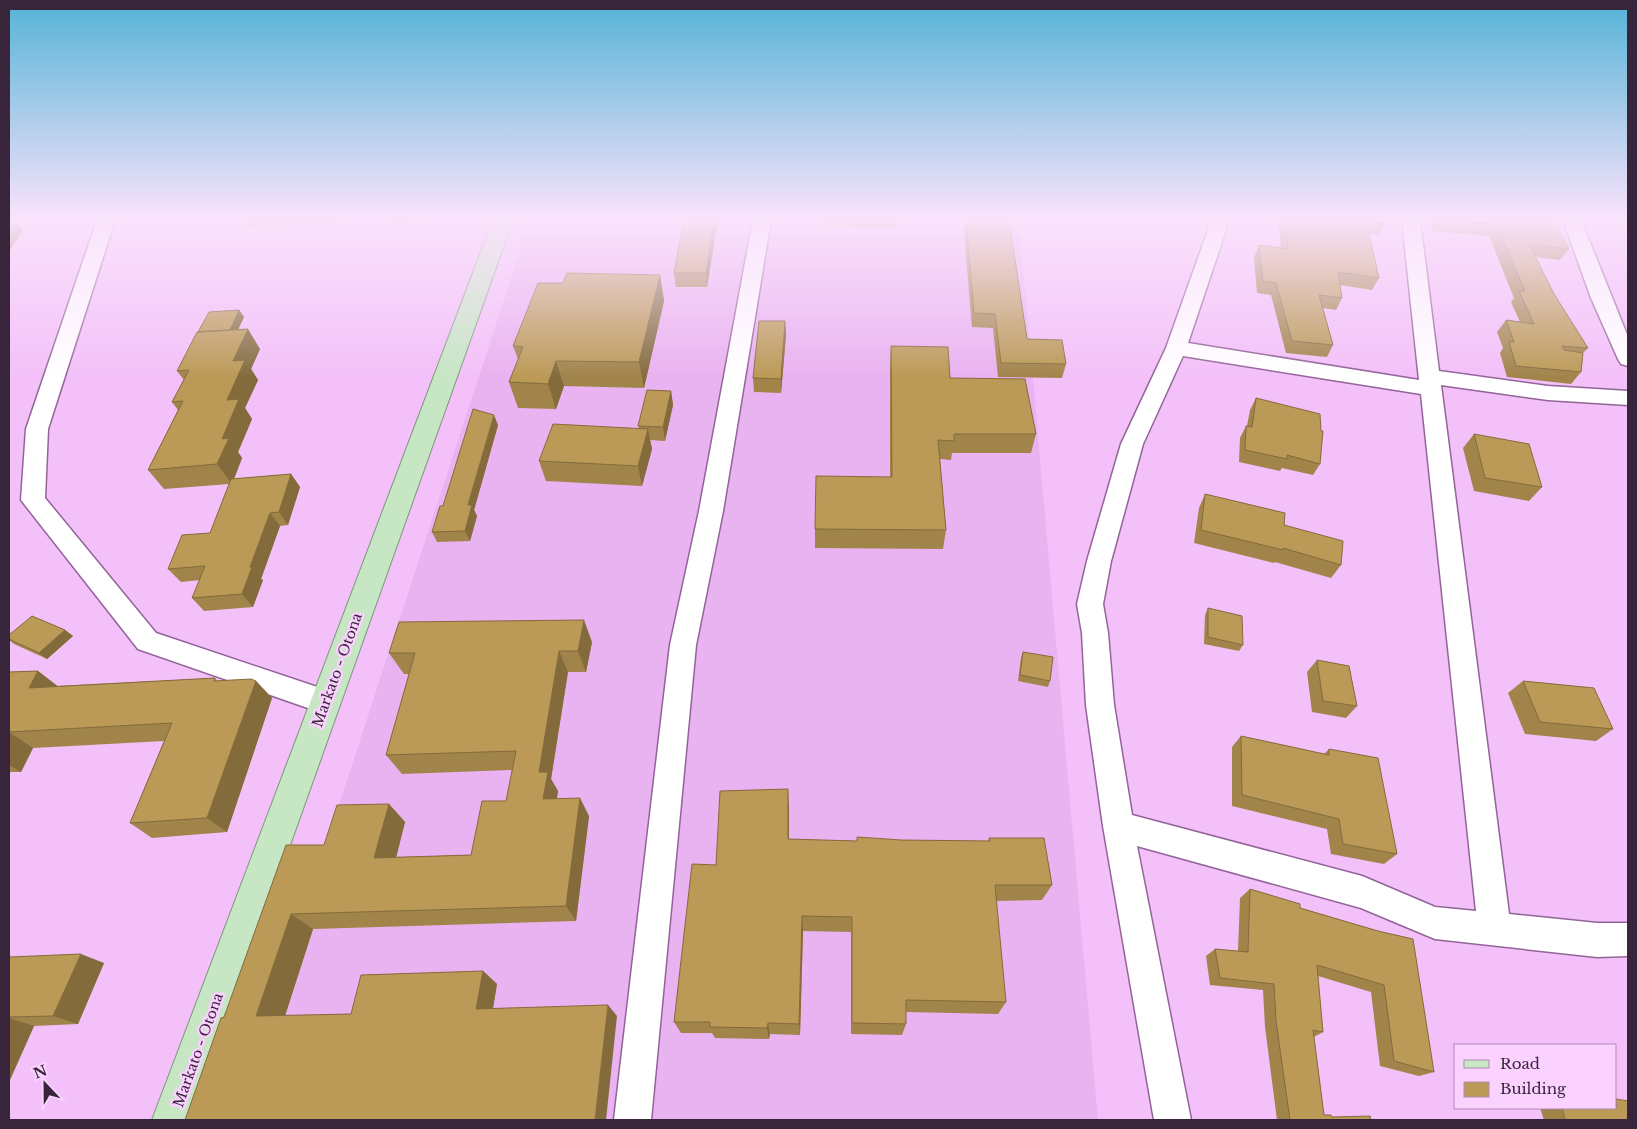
<svg xmlns="http://www.w3.org/2000/svg" width="1637" height="1129" font-family="'Libre Baskerville',serif">
<style>
.built{fill:#e9b2f0}
.lines{fill:none;stroke-linecap:round;stroke-linejoin:round}
.street-casing{stroke:#926498;stroke-width:3}
.primary-casing{stroke:#7c987b;stroke-width:2}
.street{fill:#fff;fill-rule:evenodd}
.primary{fill:#c6e6c4;fill-rule:evenodd}
.wall{fill:#a1844a}
.shaded-wall{fill:#836b3c}
.building{fill:#bb9956;stroke:#836b3c}
.labels{text-anchor:middle;dominant-baseline:central;stroke-width:5;stroke-linejoin:round;paint-order:stroke}
.street-label{font-size:14px;fill:#39253b;stroke:#fad1ff}
</style>
<rect width="100%" height="100%" fill="#f3c0f9"/>
<!-- built -->
<path class="built" d="M 530,220 L 1019,220 L 1098,1120 L 236,1120 Z"/>
<g class="lines">
<defs>
<path id="street" d="M 97,220 L 115,220 L 48,429 L 45,498 L 156,633 L 335,693 L 339,702 L 335,711 L 325,714 L 138,649 L 21,500 L 26,429 Z
M 753,220 L 771,220 L 723,511 L 696,645 L 651,1120 L 614,1120 L 670,645 L 699,511 Z
M 1209,220 L 1227,220 L 1226,230 L 1188,343 L 1419,380 L 1402,220 L 1420,220 L 1439,371 L 1548,386 L 1628,391 L 1628,405 L 1548,400 L 1441,385 L 1509,914 L 1597,923 L 1628,923 L 1628,956 L 1597,957 L 1435,939 L 1361,908 L 1137,846 L 1191,1120 L 1154,1120 L 1103,826 L 1086,705 L 1082,633 L 1077,604 L 1087,561 L 1121,444 L 1166,348 L 1208,230 ZM 1183,356 L 1421,394 L 1476,911 L 1435,907 L 1362,876 L 1132,815 L 1114,705 L 1108,633 L 1103,604 L 1111,561 L 1143,444 Z
M 1563,220 L 1581,220 L 1628,337 L 1628,366 L 1621,364 L 1618,359 L 1591,298 Z"/>
<path id="primary" d="M 493,220 L 513,220 L 192,1120 L 152,1120 Z"/>
</defs>
<!-- street casing -->
<use href="#street" class="street-casing"/>
<!-- primary casing -->
<use href="#primary" class="primary-casing"/>
<!-- street -->
<use href="#street" class="street"/>
<!-- primary -->
<use href="#primary" class="primary"/>
</g>
<!-- wall -->
<path class="wall" d="M 241,220 L 353,220 L 351,223 L 244,226 Z
M 684,220 L 716,220 L 717,226 L 707,287 L 676,287 L 674,273 Z
M 817,220 L 897,220 L 897,228 L 823,226 Z
M 963,220 L 1013,220 L 1012,224 L 1010,224 L 1027,339 L 1066,364 L 1062,378 L 998,377 L 993,328 L 972,327 Z
M 1278,220 L 1384,220 L 1385,223 L 1379,235 L 1369,234 L 1379,278 L 1372,290 L 1340,285 L 1342,298 L 1336,310 L 1323,308 L 1333,345 L 1327,357 L 1286,353 L 1271,295 L 1257,293 L 1254,257 L 1259,245 L 1281,248 Z
M 1430,220 L 1554,220 L 1569,249 L 1560,260 L 1535,257 L 1554,294 L 1588,348 L 1583,353 L 1581,372 L 1571,384 L 1507,377 L 1500,353 L 1503,348 L 1497,332 L 1506,320 L 1520,322 L 1511,302 L 1514,298 L 1489,236 L 1433,231 Z
M 660,275 L 664,301 L 644,388 L 564,386 L 556,409 L 518,408 L 509,382 L 518,359 L 513,346 L 563,283 Z
M 239,310 L 244,317 L 238,330 L 260,349 L 251,369 L 258,380 L 245,408 L 252,419 L 238,452 L 242,458 L 234,479 L 291,474 L 300,487 L 288,525 L 280,526 L 261,579 L 263,580 L 253,607 L 204,611 L 192,598 L 200,580 L 181,582 L 168,569 L 210,533 L 229,484 L 164,489 L 148,470 L 178,410 L 172,402 L 184,380 L 177,371 Z
M 785,321 L 786,335 L 781,393 L 754,392 L 753,378 Z
M 891,346 L 950,378 L 1036,434 L 1031,453 L 952,453 L 951,460 L 940,459 L 946,530 L 943,549 L 815,548 L 815,529 L 890,477 L 890,365 Z
M 671,391 L 673,405 L 665,441 L 650,440 L 652,449 L 642,486 L 546,481 L 539,461 L 639,428 L 638,426 Z
M 1256,398 L 1320,464 L 1313,475 L 1282,468 L 1280,471 L 1239,462 L 1240,438 L 1246,426 L 1247,426 L 1250,410 Z
M 498,425 L 474,510 L 477,516 L 470,541 L 437,542 L 432,532 L 443,506 Z
M 1474,434 L 1542,487 L 1529,501 L 1474,491 L 1463,448 Z
M 1205,494 L 1284,525 L 1341,565 L 1331,578 L 1275,562 L 1274,563 L 1194,543 L 1199,508 Z
M 1208,608 L 1243,645 L 1239,651 L 1204,644 L 1205,615 Z
M 65,630 L 73,636 L 47,659 L 14,644 L 9,640 L 9,635 Z
M 592,642 L 586,672 L 568,672 L 551,779 L 558,791 L 557,799 L 589,816 L 576,921 L 313,929 L 285,1016 L 351,1014 L 483,971 L 497,984 L 493,1008 L 617,1016 L 224,1017 L 324,845 L 389,804 L 405,822 L 396,857 L 471,855 L 506,801 L 512,770 L 402,774 L 386,755 L 409,674 L 404,674 L 389,653 Z
M 1023,652 L 1050,681 L 1048,687 L 1018,681 L 1021,658 Z
M 1317,660 L 1357,706 L 1346,718 L 1312,712 L 1307,672 Z
M 38,671 L 57,686 L 215,678 L 217,681 L 256,681 L 272,698 L 227,832 L 152,838 L 130,823 L 164,741 L 33,748 L 21,772 L 9,772 L 9,672 Z
M 1523,681 L 1613,729 L 1596,741 L 1525,734 L 1508,693 Z
M 1241,736 L 1324,754 L 1329,749 L 1397,854 L 1384,864 L 1331,854 L 1327,829 L 1232,806 L 1232,747 Z
M 789,808 L 789,839 L 857,841 L 901,840 L 988,841 L 989,838 L 1052,885 L 1042,900 L 996,901 L 1006,1002 L 998,1014 L 906,1012 L 906,1024 L 902,1035 L 851,1034 L 851,932 L 803,931 L 800,1035 L 770,1034 L 769,1039 L 715,1038 L 712,1033 L 681,1033 L 674,1022 L 716,865 Z
M 1250,889 L 1300,908 L 1378,931 L 1434,1072 L 1419,1076 L 1380,1066 L 1371,992 L 1318,976 L 1323,1032 L 1314,1037 L 1324,1115 L 1332,1117 L 1371,1120 L 1277,1120 L 1265,1027 L 1263,990 L 1210,985 L 1206,956 L 1215,949 L 1238,951 L 1240,898 Z
M 9,957 L 104,963 L 78,1024 L 34,1026 L 9,1082 Z
M 1540,1108 L 1616,1108 L 1628,1120 L 1544,1120 Z"/>
<!-- shaded-wall -->
<path class="shaded-wall" d="M 9,220 L 15,220 L 23,230 L 9,252 Z
M 394,220 L 421,220 L 396,225 Z
M 714,220 L 716,220 L 717,226 L 707,287 L 706,273 Z
M 660,275 L 664,301 L 644,388 L 639,362 Z
M 239,310 L 244,317 L 228,350 L 224,343 Z
M 785,321 L 786,335 L 781,393 L 781,379 Z
M 248,329 L 260,349 L 251,369 L 258,380 L 245,408 L 252,419 L 238,452 L 242,458 L 232,484 L 217,464 L 233,361 Z
M 556,361 L 564,386 L 556,409 L 548,384 Z
M 671,391 L 673,405 L 665,441 L 663,427 Z
M 494,415 L 498,425 L 474,510 L 477,516 L 470,541 L 465,531 L 468,505 Z
M 648,429 L 652,449 L 642,486 L 638,466 Z
M 291,474 L 300,487 L 288,525 L 279,512 Z
M 270,513 L 280,526 L 261,579 L 263,580 L 253,607 L 242,594 L 250,567 Z
M 584,620 L 592,642 L 586,672 L 578,651 Z
M 65,630 L 73,636 L 47,659 L 39,653 Z
M 559,651 L 568,672 L 551,779 L 558,791 L 553,817 L 543,799 L 539,772 Z
M 38,671 L 60,688 L 29,688 Z
M 256,681 L 272,698 L 227,832 L 207,818 Z
M 9,732 L 33,748 L 21,772 L 9,765 Z
M 788,789 L 789,808 L 789,856 L 788,839 Z
M 580,798 L 589,816 L 576,921 L 566,906 Z
M 389,804 L 405,822 L 392,874 L 374,858 Z
M 291,914 L 313,929 L 281,1028 L 256,1016 Z
M 802,916 L 803,931 L 800,1035 L 799,1024 Z
M 81,954 L 104,963 L 78,1024 L 53,1016 Z
M 483,971 L 497,984 L 491,1020 L 476,1009 Z
M 608,1005 L 617,1016 L 606,1120 L 595,1120 Z
M 9,1018 L 34,1026 L 9,1082 Z
M 768,1023 L 770,1034 L 769,1039 L 767,1028 Z"/>
<!-- building -->
<path class="building" d="M 684,220 L 714,220 L 706,273 L 674,273 Z
M 966,220 L 1009,220 L 1027,339 L 1062,340 L 1066,364 L 1001,363 L 995,314 L 974,313 Z
M 1285,220 L 1384,220 L 1385,223 L 1366,221 L 1379,278 L 1338,272 L 1342,298 L 1319,295 L 1333,345 L 1292,341 L 1276,283 L 1263,281 L 1259,245 L 1288,249 Z
M 1449,220 L 1554,220 L 1569,249 L 1529,244 L 1554,294 L 1588,348 L 1562,346 L 1564,350 L 1583,353 L 1581,372 L 1516,366 L 1509,342 L 1514,342 L 1506,320 L 1534,324 L 1519,291 L 1525,291 L 1496,225 Z
M 567,273 L 660,275 L 639,362 L 556,361 L 548,384 L 509,382 L 523,347 L 513,346 L 538,283 L 563,283 Z
M 239,310 L 230,330 L 198,332 L 209,312 Z
M 759,321 L 785,321 L 781,379 L 753,378 Z
M 248,329 L 233,361 L 245,360 L 227,400 L 239,399 L 222,439 L 229,438 L 217,464 L 148,470 L 183,401 L 172,402 L 189,370 L 177,371 L 197,332 Z
M 891,346 L 948,347 L 950,378 L 1025,379 L 1036,434 L 954,434 L 954,441 L 938,440 L 946,530 L 815,529 L 816,476 L 892,477 Z
M 647,390 L 671,391 L 663,427 L 638,426 Z
M 1256,398 L 1320,414 L 1321,431 L 1323,431 L 1320,464 L 1287,455 L 1287,459 L 1245,450 L 1246,426 L 1252,427 Z
M 473,409 L 494,415 L 468,505 L 472,505 L 465,531 L 432,532 L 440,506 L 443,506 Z
M 553,424 L 648,429 L 638,466 L 539,461 Z
M 1474,434 L 1529,444 L 1542,487 L 1485,478 Z
M 291,474 L 279,512 L 270,513 L 250,567 L 252,567 L 242,594 L 192,598 L 205,566 L 168,569 L 182,535 L 210,533 L 231,479 Z
M 1205,494 L 1285,513 L 1284,525 L 1343,541 L 1341,565 L 1283,548 L 1283,550 L 1201,530 Z
M 1208,608 L 1242,616 L 1243,645 L 1208,637 Z
M 32,616 L 65,630 L 39,653 L 9,639 L 9,635 Z
M 584,620 L 578,651 L 559,651 L 539,772 L 548,772 L 543,799 L 580,798 L 566,906 L 291,914 L 256,1016 L 351,1014 L 361,975 L 483,971 L 476,1009 L 608,1005 L 595,1120 L 185,1120 L 221,1018 L 224,1017 L 286,845 L 324,845 L 337,805 L 389,804 L 374,858 L 471,855 L 482,801 L 506,801 L 516,751 L 386,755 L 415,653 L 389,653 L 399,622 Z
M 1023,652 L 1053,657 L 1050,681 L 1020,675 Z
M 1317,660 L 1349,666 L 1357,706 L 1323,701 Z
M 38,671 L 29,688 L 215,678 L 214,681 L 251,679 L 256,681 L 207,818 L 130,823 L 172,723 L 9,732 L 9,733 L 9,672 Z
M 1523,681 L 1594,688 L 1613,729 L 1540,722 Z
M 1241,736 L 1329,755 L 1329,749 L 1378,758 L 1397,854 L 1343,844 L 1339,819 L 1242,795 Z
M 788,789 L 788,839 L 857,841 L 857,837 L 901,840 L 990,841 L 989,838 L 1044,838 L 1052,885 L 995,885 L 1006,1002 L 906,1000 L 906,1024 L 852,1023 L 852,917 L 802,916 L 799,1024 L 768,1023 L 767,1028 L 710,1027 L 710,1022 L 674,1022 L 692,864 L 716,865 L 720,791 Z
M 1250,889 L 1300,904 L 1300,908 L 1378,931 L 1413,939 L 1434,1072 L 1394,1061 L 1384,985 L 1317,965 L 1323,1032 L 1313,1030 L 1324,1115 L 1331,1115 L 1332,1117 L 1370,1116 L 1371,1120 L 1290,1120 L 1276,1021 L 1274,984 L 1220,978 L 1215,949 L 1248,952 Z
M 81,954 L 53,1016 L 9,1017 L 9,957 Z
M 1616,1099 L 1628,1101 L 1628,1120 L 1565,1120 L 1562,1108 L 1616,1108 Z"/>
<!-- sky -->
<linearGradient id="sky" x2="0" y2="1"><stop stop-color="#53b3d7"/><stop offset="0.58" stop-color="#fae3fc"/><stop offset="1" stop-color="#fae3fc" stop-opacity="0"/></linearGradient>
<rect width="1637" height="378" fill="url(#sky)"/>
<g class="labels">
<!-- street labels -->
<g class="street-label">
<text transform="translate(337 670) rotate(-70)">Markato - Otona</text>
<text transform="translate(198 1050) rotate(-70)">Markato - Otona</text>
</g>
</g>
<!-- border -->
<rect width="1637" height="1129" fill="none" stroke="#39253b" stroke-width="20"/>
<!-- legend -->
<rect x="1454" y="1044" width="162" height="65" fill="#fad1ff" stroke="#ad8cb1"/>
<rect x="1464" y="1060" width="25" height="8" fill="#c6e6c4" stroke="#ad8cb1"/>
<text x="1500" y="1069" font-size="15" fill="#39253b">Road</text>
<rect x="1464" y="1082" width="25" height="15" fill="#bb9956" stroke="#ad8cb1"/>
<text x="1500" y="1094" font-size="15" fill="#39253b">Building</text>
<!-- north arrow -->
<g transform="translate(45 1084) rotate(338)" stroke="#fad1ff" stroke-width="4" paint-order="stroke">
<path d="M0-4L9 19L0 12L-9 19Z" fill="#39253b"/>
<text y="-8" font-size="14" font-weight="bold" text-anchor="middle" fill="#39253b">N</text>
</g>
</svg>
